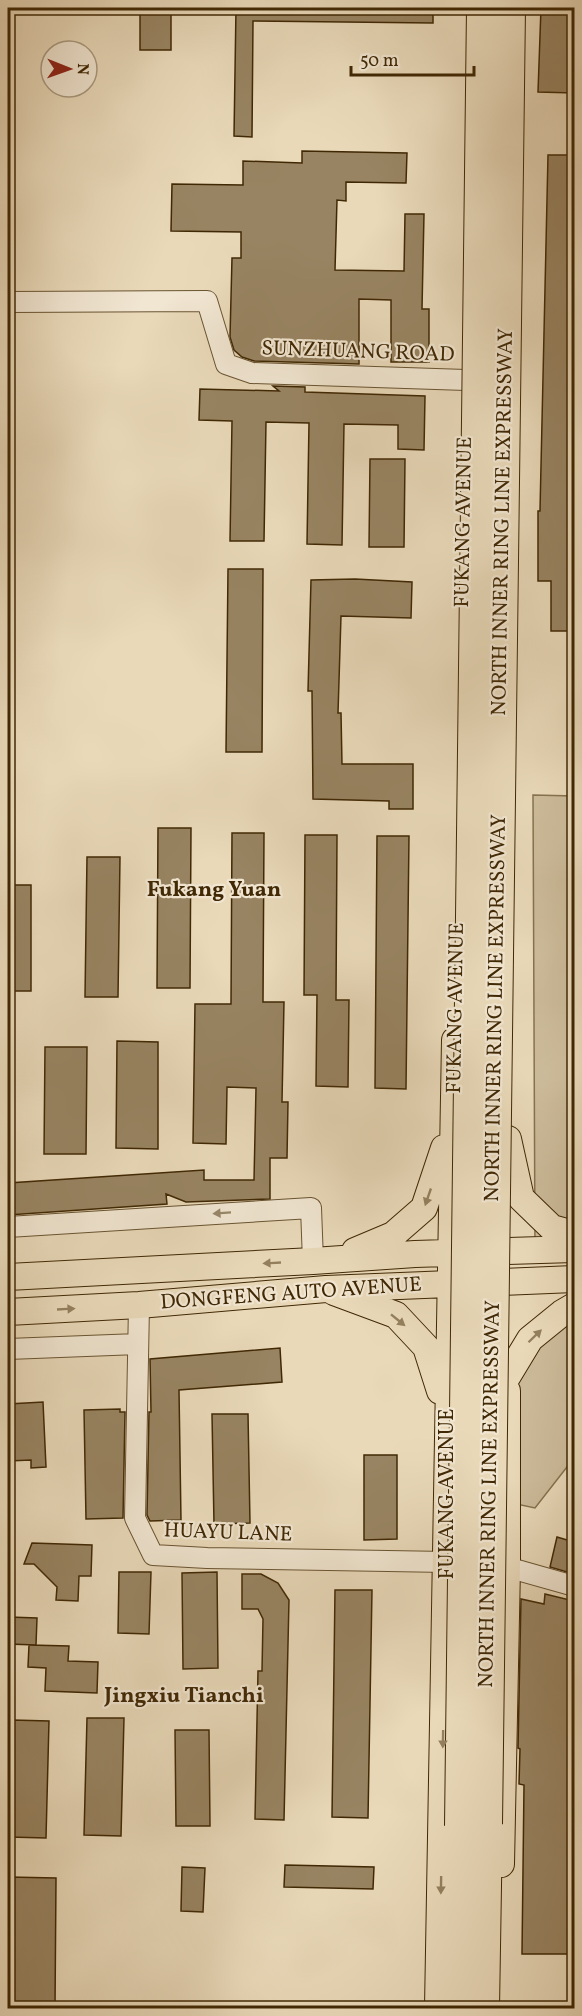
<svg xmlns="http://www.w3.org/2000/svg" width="582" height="2016" font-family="Vollkorn,serif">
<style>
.green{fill:#ccbb9a;stroke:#86724f;stroke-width:1.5}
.building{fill:#988462;stroke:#402804;stroke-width:1.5}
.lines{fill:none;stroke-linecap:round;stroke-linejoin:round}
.minor-casing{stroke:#6a5431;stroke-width:22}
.major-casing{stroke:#402804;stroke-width:28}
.highway-casing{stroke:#402804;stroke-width:32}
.minor{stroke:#f1e6d2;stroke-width:20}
.major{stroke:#e9d9b9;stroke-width:26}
.highway{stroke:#e9d9b9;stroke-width:30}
.highway-bridge-casing{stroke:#402804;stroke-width:32;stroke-linecap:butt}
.highway-bridge{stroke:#e9d9b9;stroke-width:30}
.oneway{fill:#94805e}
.oneway2{fill:#98876b}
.labels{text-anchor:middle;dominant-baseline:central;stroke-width:4.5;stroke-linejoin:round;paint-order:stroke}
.street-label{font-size:21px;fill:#402804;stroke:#f1e6d2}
.neighbourhood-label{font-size:22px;font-weight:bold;fill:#402804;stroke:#f1e6d2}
</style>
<rect width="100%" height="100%" fill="#e9d9b9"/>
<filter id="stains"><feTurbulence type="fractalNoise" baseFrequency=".00333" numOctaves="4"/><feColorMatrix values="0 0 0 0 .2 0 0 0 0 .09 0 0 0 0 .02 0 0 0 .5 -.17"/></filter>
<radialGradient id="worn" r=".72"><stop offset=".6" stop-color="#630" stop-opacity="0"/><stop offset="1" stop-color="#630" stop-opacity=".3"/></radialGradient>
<!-- green -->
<path class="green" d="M 533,795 L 574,796 L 574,1250 L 535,1249 Z
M 574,1316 L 574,1458 L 535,1508 L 507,1502 L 507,1391 L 535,1344 Z"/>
<!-- building -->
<path class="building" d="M 140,8 L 171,8 L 171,50 L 140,50 Z
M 236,8 L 433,8 L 433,23 L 253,21 L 252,137 L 234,136 Z
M 541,8 L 574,8 L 574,93 L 538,92 Z
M 302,151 L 407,153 L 406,183 L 346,182 L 346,201 L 337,200 L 335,270 L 404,271 L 405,214 L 424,214 L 422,309 L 429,309 L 429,362 L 391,362 L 391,300 L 359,299 L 359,364 L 254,361 L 242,357 L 234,350 L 230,337 L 232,258 L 241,258 L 241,232 L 171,231 L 172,184 L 243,185 L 243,161 L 302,163 Z
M 548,155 L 574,155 L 574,631 L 551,631 L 551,581 L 538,581 L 538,511 L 540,511 Z
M 273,386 L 305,387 L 305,392 L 425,396 L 424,450 L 398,449 L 398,425 L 344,424 L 342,545 L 307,544 L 309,423 L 266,422 L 264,541 L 230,541 L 232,421 L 199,420 L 200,389 L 279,391 Z
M 370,459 L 405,459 L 404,547 L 369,547 Z
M 228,569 L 263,569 L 262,752 L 226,752 Z
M 355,579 L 412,582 L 411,618 L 341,616 L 338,713 L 341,713 L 342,764 L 413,764 L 413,809 L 389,809 L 389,801 L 313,799 L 312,691 L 308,691 L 311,580 Z
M 158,828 L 191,828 L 190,988 L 157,988 Z
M 232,833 L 264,833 L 263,1002 L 284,1002 L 282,1102 L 288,1102 L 287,1158 L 270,1158 L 270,1199 L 186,1202 L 166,1194 L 167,1204 L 8,1215 L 8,1183 L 204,1170 L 204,1180 L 254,1180 L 256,1088 L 227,1087 L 226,1144 L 193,1143 L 195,1004 L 231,1004 Z
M 305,835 L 337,835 L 336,1000 L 349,1000 L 348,1087 L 316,1086 L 317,995 L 304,995 Z
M 377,836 L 409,836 L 406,1089 L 375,1088 Z
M 87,857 L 120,857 L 118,997 L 85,997 Z
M 8,885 L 31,885 L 31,991 L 8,991 Z
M 117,1041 L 158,1042 L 158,1149 L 116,1148 Z
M 45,1047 L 87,1047 L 86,1154 L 44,1154 Z
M 280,1348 L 282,1382 L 179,1390 L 181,1520 L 150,1521 L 147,1515 L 149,1412 L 151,1412 L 150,1359 Z
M 43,1402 L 46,1467 L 31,1468 L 31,1460 L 8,1461 L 8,1404 Z
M 120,1409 L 120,1412 L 125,1412 L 123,1518 L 86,1519 L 84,1410 Z
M 212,1414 L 248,1414 L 250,1523 L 214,1524 Z
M 364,1455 L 397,1455 L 397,1539 L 364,1540 Z
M 557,1537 L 574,1542 L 574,1574 L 550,1567 Z
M 32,1543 L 92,1545 L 91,1576 L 79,1576 L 78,1601 L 56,1600 L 57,1587 L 34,1564 L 24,1564 Z
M 119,1572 L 151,1572 L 149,1634 L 118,1633 Z
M 217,1572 L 218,1668 L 183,1669 L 182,1573 Z
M 242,1574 L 261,1574 L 278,1583 L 289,1600 L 284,1820 L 255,1819 L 258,1671 L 262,1671 L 263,1619 L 258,1609 L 242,1609 Z
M 335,1590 L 372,1590 L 368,1818 L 332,1817 Z
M 545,1594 L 574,1601 L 574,1954 L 522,1954 L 524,1785 L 519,1784 L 520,1749 L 518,1748 L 521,1599 L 544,1604 Z
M 8,1617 L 37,1618 L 36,1645 L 8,1644 Z
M 29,1645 L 69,1646 L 68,1661 L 98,1662 L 97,1693 L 45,1691 L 46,1668 L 28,1667 Z
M 87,1718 L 124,1718 L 121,1836 L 84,1835 Z
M 12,1720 L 49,1721 L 46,1838 L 9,1837 Z
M 175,1730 L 209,1730 L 210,1826 L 176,1826 Z
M 285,1865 L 374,1867 L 373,1889 L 284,1887 Z
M 182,1867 L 205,1868 L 203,1912 L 181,1911 Z
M 8,1877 L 56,1878 L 55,2008 L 8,2008 Z"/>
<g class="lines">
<defs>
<path id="minor" d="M 8,302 L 207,301 L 226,364 L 252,373 L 466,380
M 8,1227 L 311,1208 L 313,1261
M 139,1305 L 135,1518 L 153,1555 L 207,1558 L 447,1562
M 8,1349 L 138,1344
M 507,1567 L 574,1586"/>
<path id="major" d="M 508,1139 L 521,1198 L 552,1228 L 574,1234
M 355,1251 L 393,1235 L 424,1208 L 444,1148
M 8,1277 L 313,1261 L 415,1254 L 574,1249
M 334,1292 L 396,1315 L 426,1347 L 440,1391
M 8,1312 L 139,1305 L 326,1289 L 574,1279
M 507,1377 L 530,1339 L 562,1313 L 574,1306
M 501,1864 L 507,1567 L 507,1391
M 438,2008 C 445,1686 447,1363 455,1040"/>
<path id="highway" d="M 457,2008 L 460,1826
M 484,2008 L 487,1824"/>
</defs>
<!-- minor casing -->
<use href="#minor" class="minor-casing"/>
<!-- major casing -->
<use href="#major" class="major-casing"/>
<!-- highway casing -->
<use href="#highway" class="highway-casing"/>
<!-- minor -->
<use href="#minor" class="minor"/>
<!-- major -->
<use href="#major" class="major"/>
<!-- highway -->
<use href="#highway" class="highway"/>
<defs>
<path id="highway-bridge" d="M 487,1824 L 510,8
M 460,1826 L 482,8"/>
</defs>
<!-- highway-bridge casing -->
<use href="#highway-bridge" class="highway-bridge-casing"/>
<!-- highway-bridge -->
<use href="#highway-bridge" class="highway-bridge"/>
</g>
<!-- one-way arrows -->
<defs><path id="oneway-solid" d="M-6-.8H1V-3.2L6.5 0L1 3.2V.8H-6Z" transform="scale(1.5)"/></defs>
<g class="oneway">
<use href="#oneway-solid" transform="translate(428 1197) rotate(109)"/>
<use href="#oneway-solid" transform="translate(272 1263) rotate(177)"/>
<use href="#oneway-solid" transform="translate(66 1309) rotate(-3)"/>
<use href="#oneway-solid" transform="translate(398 1320) rotate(39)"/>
<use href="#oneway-solid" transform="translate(535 1336) rotate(-44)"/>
<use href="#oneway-solid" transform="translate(443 1739) rotate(91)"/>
<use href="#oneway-solid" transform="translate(441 1885) rotate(91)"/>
</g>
<use class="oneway2" href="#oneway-solid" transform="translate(222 1213) rotate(176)"/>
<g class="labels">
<!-- street labels -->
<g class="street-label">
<text transform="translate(358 352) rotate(2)">SUNZHUANG ROAD</text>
<text transform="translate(464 522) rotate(-89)">FUKANG AVENUE</text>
<text transform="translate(503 522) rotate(-89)">NORTH INNER RING LINE EXPRESSWAY</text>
<text transform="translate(456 1008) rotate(-89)">FUKANG AVENUE</text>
<text transform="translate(496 1008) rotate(-89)">NORTH INNER RING LINE EXPRESSWAY</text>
<text transform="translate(291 1294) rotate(-4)">DONGFENG AUTO AVENUE</text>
<text transform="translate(447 1494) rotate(-90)">FUKANG AVENUE</text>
<text transform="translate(490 1494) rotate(-89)">NORTH INNER RING LINE EXPRESSWAY</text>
<text transform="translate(228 1533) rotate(2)">HUAYU LANE</text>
</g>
<!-- neighbourhood labels -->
<g class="neighbourhood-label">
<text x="214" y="890">Fukang Yuan</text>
<text x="184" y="1696">Jingxiu Tianchi</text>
</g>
</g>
<!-- margin -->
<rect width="582" height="2016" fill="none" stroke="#e9d9b9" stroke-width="30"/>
<rect x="9" y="9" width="564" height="1998" fill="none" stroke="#402804" stroke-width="3"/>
<rect x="15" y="15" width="552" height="1986" fill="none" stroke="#402804" stroke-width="1.5"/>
<!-- north arrow -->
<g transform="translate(69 69) rotate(91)"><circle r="28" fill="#f1e6d2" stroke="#aa9a80" stroke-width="1.5"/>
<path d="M0-4.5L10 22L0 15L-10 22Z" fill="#8f2418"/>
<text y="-9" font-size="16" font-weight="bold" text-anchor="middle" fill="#402804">N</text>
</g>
<!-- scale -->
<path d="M351 66v9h123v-9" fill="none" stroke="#402804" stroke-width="3"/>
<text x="360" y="66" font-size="18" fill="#402804" stroke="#f1e6d2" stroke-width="4.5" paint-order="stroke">50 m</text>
<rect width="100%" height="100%" filter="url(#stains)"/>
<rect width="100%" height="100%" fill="url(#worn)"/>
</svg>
